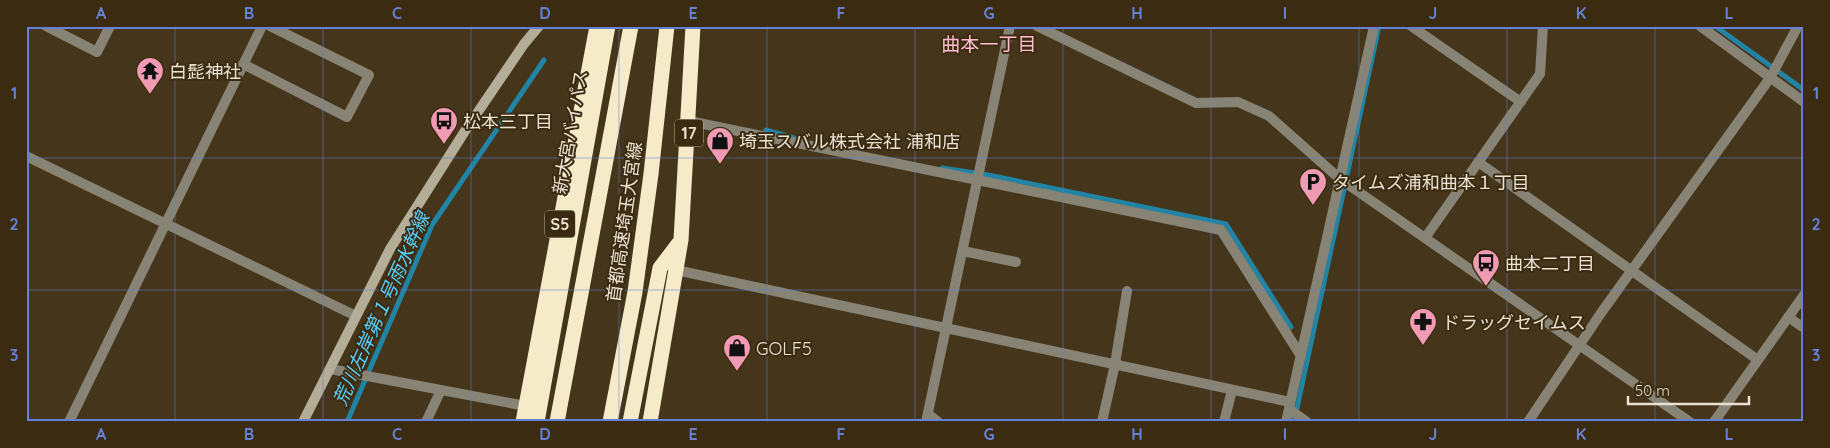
<svg xmlns="http://www.w3.org/2000/svg" width="1830" height="448" font-family="Quicksand,'Noto Sans JP',sans-serif">
<style>
.lines{fill:none;stroke-linecap:round;stroke-linejoin:round}
.stream{stroke:#2284a5;stroke-width:5}
.street{stroke:#878375;stroke-width:10}
.secondary{stroke:#b4ad97;stroke-width:10}
.highway{stroke:#f5ebc9;stroke-width:15}
.grid{fill:none;stroke:#6581d6;stroke-width:1;stroke-opacity:0.55}
.labels{text-anchor:middle;dominant-baseline:central;stroke-width:4;stroke-linejoin:round;paint-order:stroke}
.shield{fill:#3a2b11;stroke:#b6aa98;stroke-width:1}
.shield-label{font-size:16px;font-weight:bold;fill:#ebe1d2}
.poi-label{font-size:18px;fill:#ebe1d2;stroke:#3a2b11;text-anchor:start}
.street-label{font-size:18px;fill:#ebe1d2;stroke:#3a2b11}
.neighbourhood-label{font-size:19px;fill:#ffbcce;stroke:#3a2b11}
.water-label{font-size:19px;font-style:italic;fill:#59d1fe;stroke:#3a2b11}
.neatline{fill:none;stroke:#6581d6;stroke-width:2}
.grid-label{font-size:16px;text-anchor:middle;font-weight:bold;fill:#6581d6}
</style>
<rect width="100%" height="100%" fill="#44351b"/>
<g class="lines">
<!-- stream -->
<path class="stream" d="M 1715,26 L 1804,90
M 766,130 L 794,138
M 942,168 L 988,175 L 1226,224 L 1291,327
M 347,422 L 432,225 L 544,60
M 1294,422 L 1379,26"/>
<!-- street -->
<path class="street" d="M 46,26 L 97,52 L 110,26
M 1037,26 L 1196,103 L 1238,102 L 1269,116 L 1340,179 L 1690,422
M 1411,26 L 1521,102
M 1700,26 L 1804,102
M 243,64 L 347,117 L 369,75 L 270,26
M 689,121 L 1221,230 L 1301,356
M 26,156 L 356,316
M 1478,162 L 1758,360
M 1425,238 L 1540,74 L 1543,26
M 963,251 L 1016,262
M 676,270 L 1290,402
M 1788,317 L 1804,328
M 330,369 L 531,407
M 1289,409 L 1307,422
M 928,414 L 938,422
M 69,422 L 262,26
M 426,422 L 441,390
M 926,422 L 1010,26
M 1102,422 L 1115,364 L 1127,291
M 1224,422 L 1232,390
M 1286,422 L 1374,26
M 1528,422 L 1601,313 L 1770,78 L 1798,26
M 1714,422 L 1804,295"/>
<!-- secondary -->
<path class="secondary" d="M 303,422 L 390,249 L 465,131 L 524,44 L 539,26"/>
<!-- highway -->
<path class="highway" d="M 523,422 L 597,26
M 537,422 L 608,26
M 557,422 L 631,26
M 610,422 L 635,292 L 651,174 L 667,26
M 630,422 L 660,268 L 679,243
M 650,422 L 681,240 L 693,26"/>
</g>
<!-- grid -->
<path class="grid" d="M 175,26 L 175,422M 323,26 L 323,422M 471,26 L 471,422M 619,26 L 619,422M 767,26 L 767,422M 915,26 L 915,422M 1063,26 L 1063,422M 1211,26 L 1211,422M 1359,26 L 1359,422M 1507,26 L 1507,422M 1655,26 L 1655,422M 26,158 L 1804,158M 26,290 L 1804,290"/>
<!-- icons -->
<defs>
<symbol id="temple-pin" viewBox="-11 -11 22 30"><path d="M0 17L-7.5 6A9.5 9.5 0 1 1 7.5 6Z" fill="#f19ab3" stroke="#3a2b11"/><path d="M0-6L5-2H3V0L6.5 2.5H4V6H1.5V3h-3V6H-4V2.5H-6.5L-3 0V-2H-5Z" fill="#111"/></symbol>
<symbol id="bus-pin" viewBox="-11 -11 22 30"><path d="M0 17L-7.5 6A9.5 9.5 0 1 1 7.5 6Z" fill="#f19ab3" stroke="#3a2b11"/><path d="M-5-6H5V4H4V6H2V4H-2V6H-4V4H-5ZM-3.5-4V0h7V-4ZM-3.5 1.2v1.5H-2V1.2ZM2 1.2v1.5H3.5V1.2Z" fill="#111"/></symbol>
<symbol id="shop-pin" viewBox="-11 -11 22 30"><path d="M0 17L-7.5 6A9.5 9.5 0 1 1 7.5 6Z" fill="#f19ab3" stroke="#3a2b11"/><path d="M-5-2.5h2.3a2.7 3.5 0 0 1 5.4 0H5L5.5 6h-11ZM-1.5-2.5h3a1.5 2.3 0 0 0-3 0Z" fill="#111"/></symbol>
<symbol id="parking-pin" viewBox="-11 -11 22 30"><path d="M0 17L-7.5 6A9.5 9.5 0 1 1 7.5 6Z" fill="#f19ab3" stroke="#3a2b11"/><path d="M-3.5-5.5H1a3.5 3.5 0 0 1 0 7H-1V5.5H-3.5ZM-1-3.4V-.6H.8a1.4 1.4 0 0 0 0-2.8Z" fill="#111"/></symbol>
<symbol id="pharmacy-pin" viewBox="-11 -11 22 30"><path d="M0 17L-7.5 6A9.5 9.5 0 1 1 7.5 6Z" fill="#f19ab3" stroke="#3a2b11"/><path d="M-2-6h4v4h4v4h-4v4h-4v-4h-4v-4h4Z" fill="#111"/></symbol>
</defs>
<g fill-rule="evenodd">
<use href="#temple-pin" x="134" y="55" width="32" height="43"/>
<use href="#bus-pin" x="428" y="105" width="32" height="43"/>
<use href="#shop-pin" x="704" y="125" width="32" height="43"/>
<use href="#parking-pin" x="1297" y="166" width="32" height="43"/>
<use href="#bus-pin" x="1470" y="247" width="32" height="43"/>
<use href="#pharmacy-pin" x="1407" y="306" width="32" height="43"/>
<use href="#shop-pin" x="721" y="332" width="32" height="43"/>
</g>
<g class="labels">
<!-- shield labels -->
<g class="shield">
<rect x="675" y="119.5" width="28" height="27" rx="4"/>
<rect x="545" y="210.5" width="30" height="27" rx="4"/>
</g>
<g class="shield-label">
<text x="689" y="133">17</text>
<text x="560" y="224">S5</text>
</g>
<!-- poi labels -->
<g class="poi-label">
<text x="169" y="71">白髭神社</text>
<text x="463" y="121">松本三丁目</text>
<text x="739" y="141">埼玉スバル株式会社 浦和店</text>
<text x="1332" y="182">タイムズ浦和曲本１丁目</text>
<text x="1505" y="263">曲本二丁目</text>
<text x="1442" y="322">ドラッグセイムス</text>
<text x="756" y="348">GOLF5</text>
</g>
<!-- street labels -->
<g class="street-label">
<text transform="translate(570 132) rotate(-80)">新大宮バイパス</text>
<text transform="translate(624 222) rotate(-82)">首都高速埼玉大宮線</text>
</g>
<!-- neighbourhood labels -->
<g class="neighbourhood-label">
<text x="989" y="44">曲本一丁目</text>
</g>
<!-- water labels -->
<g class="water-label">
<text transform="translate(381 309) rotate(-66)">荒川左岸第１号雨水幹線</text>
</g>
</g>
<!-- border -->
<rect width="1830" height="448" fill="none" stroke="#3a2b11" stroke-width="55"/>
<!-- scale -->
<path d="M1628 396v8h121v-8" fill="none" stroke="#ebe1d2" stroke-width="2.5"/>
<text x="1635" y="396" font-size="15" fill="#ebe1d2" stroke="#3a2b11" stroke-width="4" paint-order="stroke">50 m</text>
<rect x="28" y="28" width="1774" height="392" class="neatline"/>
<g class="grid-label">
<text x="101" y="19">A</text>
<text x="249" y="19">B</text>
<text x="397" y="19">C</text>
<text x="545" y="19">D</text>
<text x="693" y="19">E</text>
<text x="841" y="19">F</text>
<text x="989" y="19">G</text>
<text x="1137" y="19">H</text>
<text x="1285" y="19">I</text>
<text x="1433" y="19">J</text>
<text x="1581" y="19">K</text>
<text x="1729" y="19">L</text>
<text x="14" y="99">1</text>
<text x="1816" y="99">1</text>
<text x="14" y="230">2</text>
<text x="1816" y="230">2</text>
<text x="14" y="361">3</text>
<text x="1816" y="361">3</text>
<text x="101" y="440">A</text>
<text x="249" y="440">B</text>
<text x="397" y="440">C</text>
<text x="545" y="440">D</text>
<text x="693" y="440">E</text>
<text x="841" y="440">F</text>
<text x="989" y="440">G</text>
<text x="1137" y="440">H</text>
<text x="1285" y="440">I</text>
<text x="1433" y="440">J</text>
<text x="1581" y="440">K</text>
<text x="1729" y="440">L</text>
</g>
</svg>
